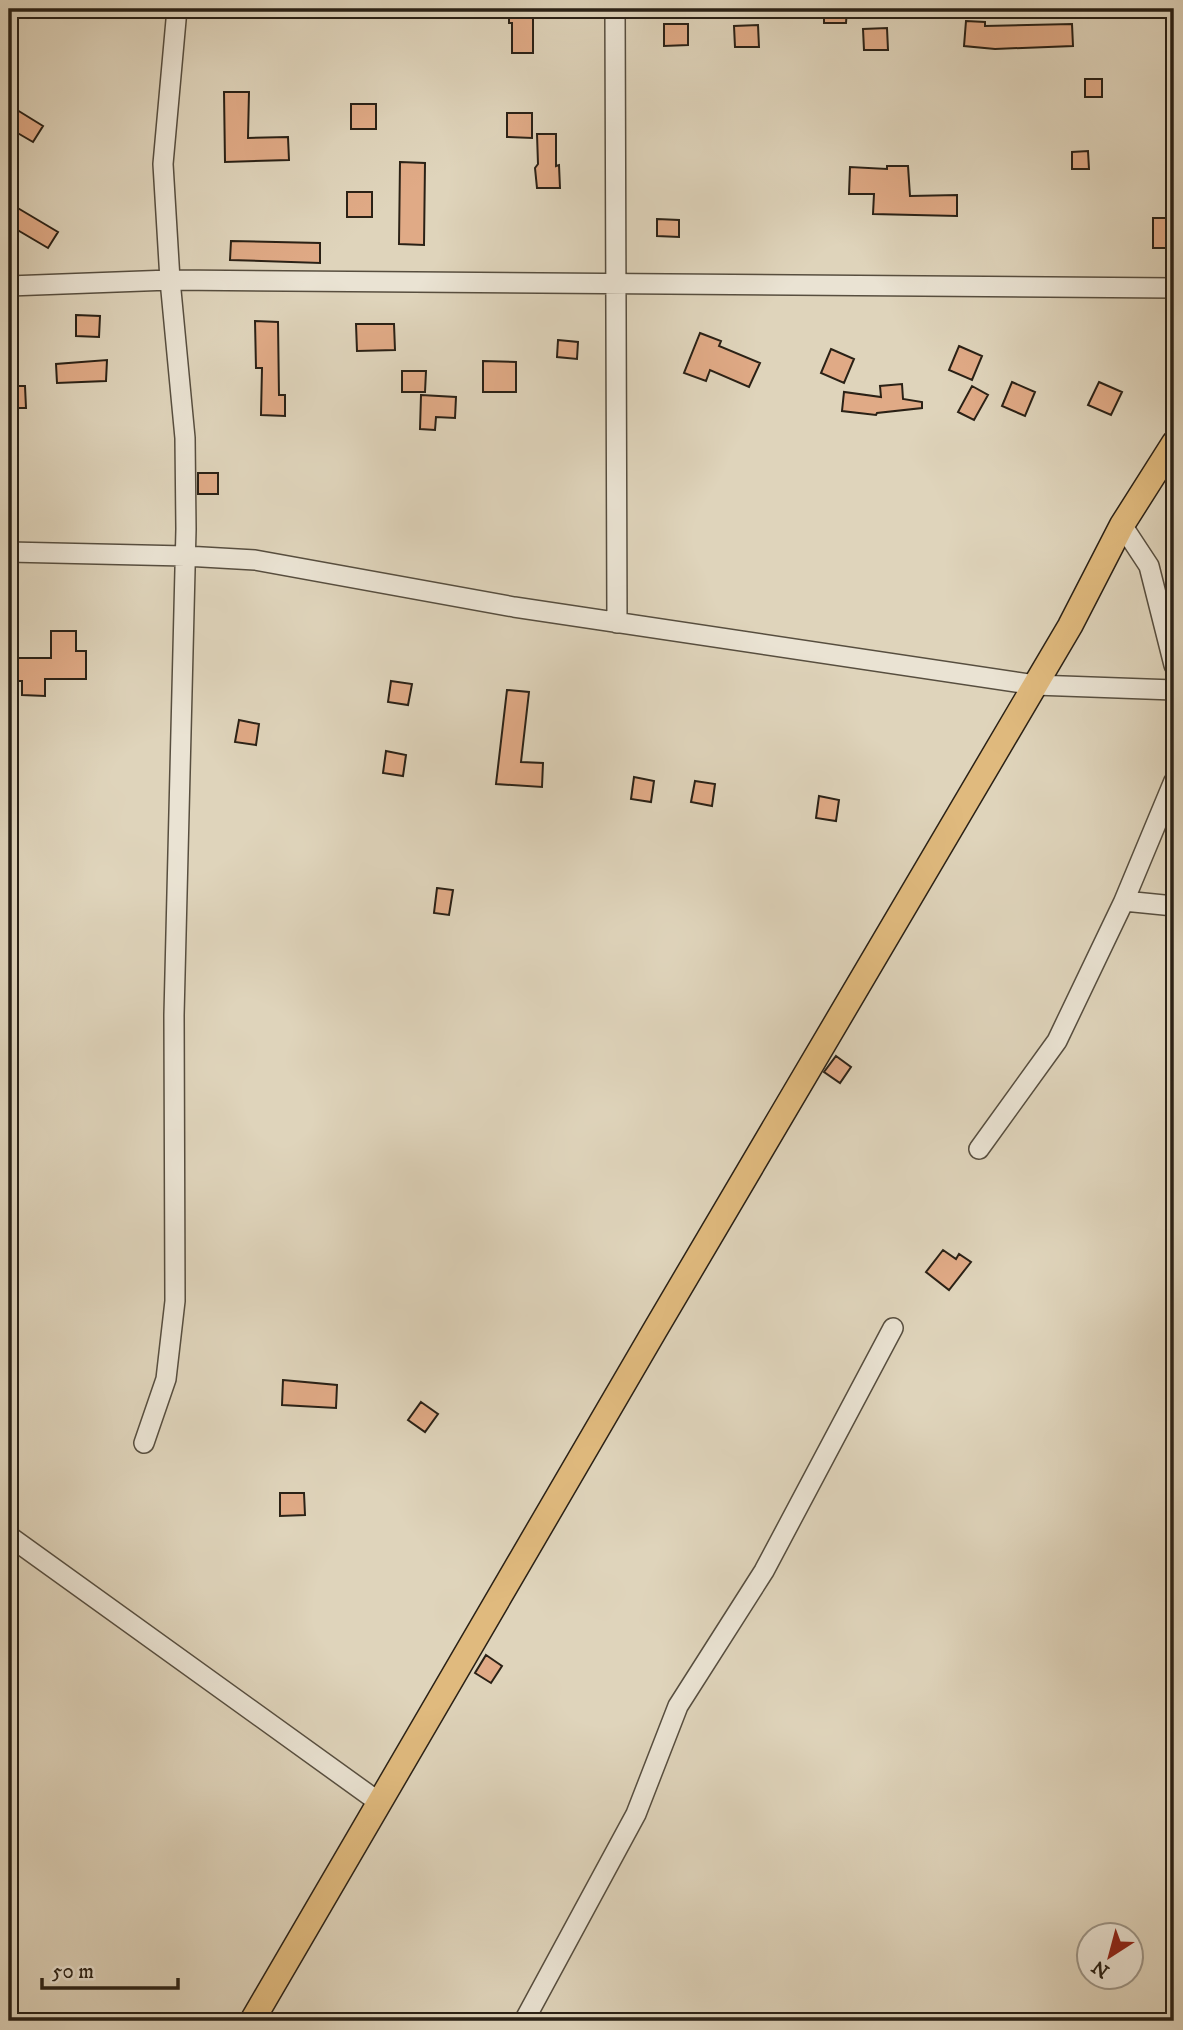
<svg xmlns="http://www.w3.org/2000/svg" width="1183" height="2030" font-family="'IM FELL DW Pica',serif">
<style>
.building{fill:#e0aa86;stroke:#2a2116;stroke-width:2}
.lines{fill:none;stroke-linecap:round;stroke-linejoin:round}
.minor-casing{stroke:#574e3f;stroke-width:22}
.major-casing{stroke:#2a2116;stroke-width:27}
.minor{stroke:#eae3d3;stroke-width:19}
.major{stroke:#e0ba7e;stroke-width:24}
</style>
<rect width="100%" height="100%" fill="#dfd4bb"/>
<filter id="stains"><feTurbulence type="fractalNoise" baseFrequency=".00286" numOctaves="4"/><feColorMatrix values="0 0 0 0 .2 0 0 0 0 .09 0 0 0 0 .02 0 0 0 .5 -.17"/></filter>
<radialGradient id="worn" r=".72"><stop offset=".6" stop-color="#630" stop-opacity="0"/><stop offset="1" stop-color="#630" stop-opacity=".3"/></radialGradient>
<!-- building -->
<path class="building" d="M 509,9 L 533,9 L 533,53 L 512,53 L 512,23 L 509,23 Z
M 824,9 L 847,9 L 846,23 L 824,23 Z
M 966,21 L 985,22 L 985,26 L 1072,24 L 1073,46 L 995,49 L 964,46 Z
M 664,24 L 688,24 L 688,45 L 664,46 Z
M 758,25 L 759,47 L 735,47 L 734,26 Z
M 887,28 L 888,50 L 864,50 L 863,29 Z
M 1085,79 L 1102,79 L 1102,97 L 1085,97 Z
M 224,92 L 249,92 L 248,138 L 288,137 L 289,160 L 225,162 Z
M 351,104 L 376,104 L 376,129 L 351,129 Z
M 9,105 L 43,126 L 33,142 L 9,128 Z
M 507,113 L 532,113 L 532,138 L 507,137 Z
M 537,134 L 556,134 L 556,166 L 559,165 L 560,188 L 537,188 L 535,168 L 538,164 Z
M 1088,151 L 1089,169 L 1072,169 L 1072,152 Z
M 400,162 L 425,163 L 424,245 L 399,244 Z
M 887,166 L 908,166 L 910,196 L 957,195 L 957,216 L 873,214 L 874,194 L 849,194 L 850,167 L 887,169 Z
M 347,192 L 372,192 L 372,217 L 347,217 Z
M 16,207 L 58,232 L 48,248 L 9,225 L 9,219 Z
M 1153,218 L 1174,218 L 1174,248 L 1153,248 Z
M 657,219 L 679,220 L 679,237 L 657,236 Z
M 231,241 L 320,243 L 320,263 L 230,260 Z
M 76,315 L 100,316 L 99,337 L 76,336 Z
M 255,321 L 278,322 L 279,395 L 285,395 L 285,416 L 261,415 L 262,368 L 256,368 Z
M 356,324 L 394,324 L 395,350 L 357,351 Z
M 700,333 L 721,341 L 719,346 L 760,363 L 749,387 L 710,370 L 706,381 L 684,373 Z
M 558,340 L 578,342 L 577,359 L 557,357 Z
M 959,346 L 982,356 L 972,380 L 949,370 Z
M 831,349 L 854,359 L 844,383 L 821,373 Z
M 107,360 L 106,381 L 57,383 L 56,364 Z
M 483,361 L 516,362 L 516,392 L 483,392 Z
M 402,371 L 426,371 L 425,392 L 402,392 Z
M 1012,382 L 1035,392 L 1025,416 L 1002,406 Z
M 1099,382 L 1122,392 L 1111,415 L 1088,405 Z
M 902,384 L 903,399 L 922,402 L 922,408 L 877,413 L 876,415 L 842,411 L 844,392 L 881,397 L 880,386 Z
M 9,386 L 25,386 L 26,408 L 9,408 Z
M 972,386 L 988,395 L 974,420 L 958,412 Z
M 421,395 L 456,397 L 455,418 L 436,417 L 435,430 L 420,429 Z
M 198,473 L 218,473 L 218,494 L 198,494 Z
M 51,631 L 76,631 L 76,651 L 86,651 L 86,679 L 45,679 L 45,696 L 22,695 L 22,681 L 9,681 L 9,658 L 51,658 Z
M 391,681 L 412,684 L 408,705 L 388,702 Z
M 507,690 L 529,692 L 521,762 L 543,763 L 542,787 L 496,784 Z
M 239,720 L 259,724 L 256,745 L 235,742 Z
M 386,751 L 406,755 L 403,776 L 383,773 Z
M 634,777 L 654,781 L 651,802 L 631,799 Z
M 695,781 L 715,784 L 712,806 L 691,802 Z
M 819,796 L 839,800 L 836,821 L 816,818 Z
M 437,888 L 453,890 L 449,915 L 434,913 Z
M 836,1056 L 851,1067 L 840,1083 L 824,1072 Z
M 943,1250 L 956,1259 L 959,1254 L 971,1262 L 949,1290 L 926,1272 Z
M 283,1380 L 337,1385 L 336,1408 L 282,1405 Z
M 421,1402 L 438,1414 L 425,1432 L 408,1420 Z
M 280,1493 L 304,1493 L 305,1515 L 280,1516 Z
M 486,1655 L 502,1666 L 491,1683 L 475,1673 Z"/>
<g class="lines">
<defs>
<path id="minor" d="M 615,9 L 617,623
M 9,286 L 170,280 L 1174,288
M 1122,525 L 1149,566 L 1174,665
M 9,552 L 185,556 L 255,560 L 514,607 L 1035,685 L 1174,690
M 1124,901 L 1174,906
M 979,1149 L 1057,1041 L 1124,901 L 1174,781
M 144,1443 L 166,1379 L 175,1301 L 174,1015 L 186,529 L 185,438 L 170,280 L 163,164 L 177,9
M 9,1536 L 380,1803
M 524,2021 L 636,1814 L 678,1706 L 764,1571 L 893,1328"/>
<path id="major" d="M 252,2021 L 655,1330 L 1070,626 L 1122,525 L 1174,443"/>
</defs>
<!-- minor casing -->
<use href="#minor" class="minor-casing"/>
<!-- major casing -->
<use href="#major" class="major-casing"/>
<!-- minor -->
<use href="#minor" class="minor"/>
<!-- major -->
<use href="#major" class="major"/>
</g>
<!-- margin -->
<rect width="1183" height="2030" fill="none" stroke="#dfd4bb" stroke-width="35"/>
<rect x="10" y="10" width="1162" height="2009" fill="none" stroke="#2a2116" stroke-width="3.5"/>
<rect x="18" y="18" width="1148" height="1995" fill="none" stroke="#2a2116" stroke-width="2"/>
<!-- north arrow -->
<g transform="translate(1110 1956) rotate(216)"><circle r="33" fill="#eae3d3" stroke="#9d9587" stroke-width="2"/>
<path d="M0-5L12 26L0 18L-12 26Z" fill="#8f2418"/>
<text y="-10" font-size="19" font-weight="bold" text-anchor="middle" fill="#2a2116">N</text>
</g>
<!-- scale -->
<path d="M42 1978v10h136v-10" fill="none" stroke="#2a2116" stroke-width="3.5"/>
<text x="52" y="1978" font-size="21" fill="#2a2116" stroke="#eae3d3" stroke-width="5" paint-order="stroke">50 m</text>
<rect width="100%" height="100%" filter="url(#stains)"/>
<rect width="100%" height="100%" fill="url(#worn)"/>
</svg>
